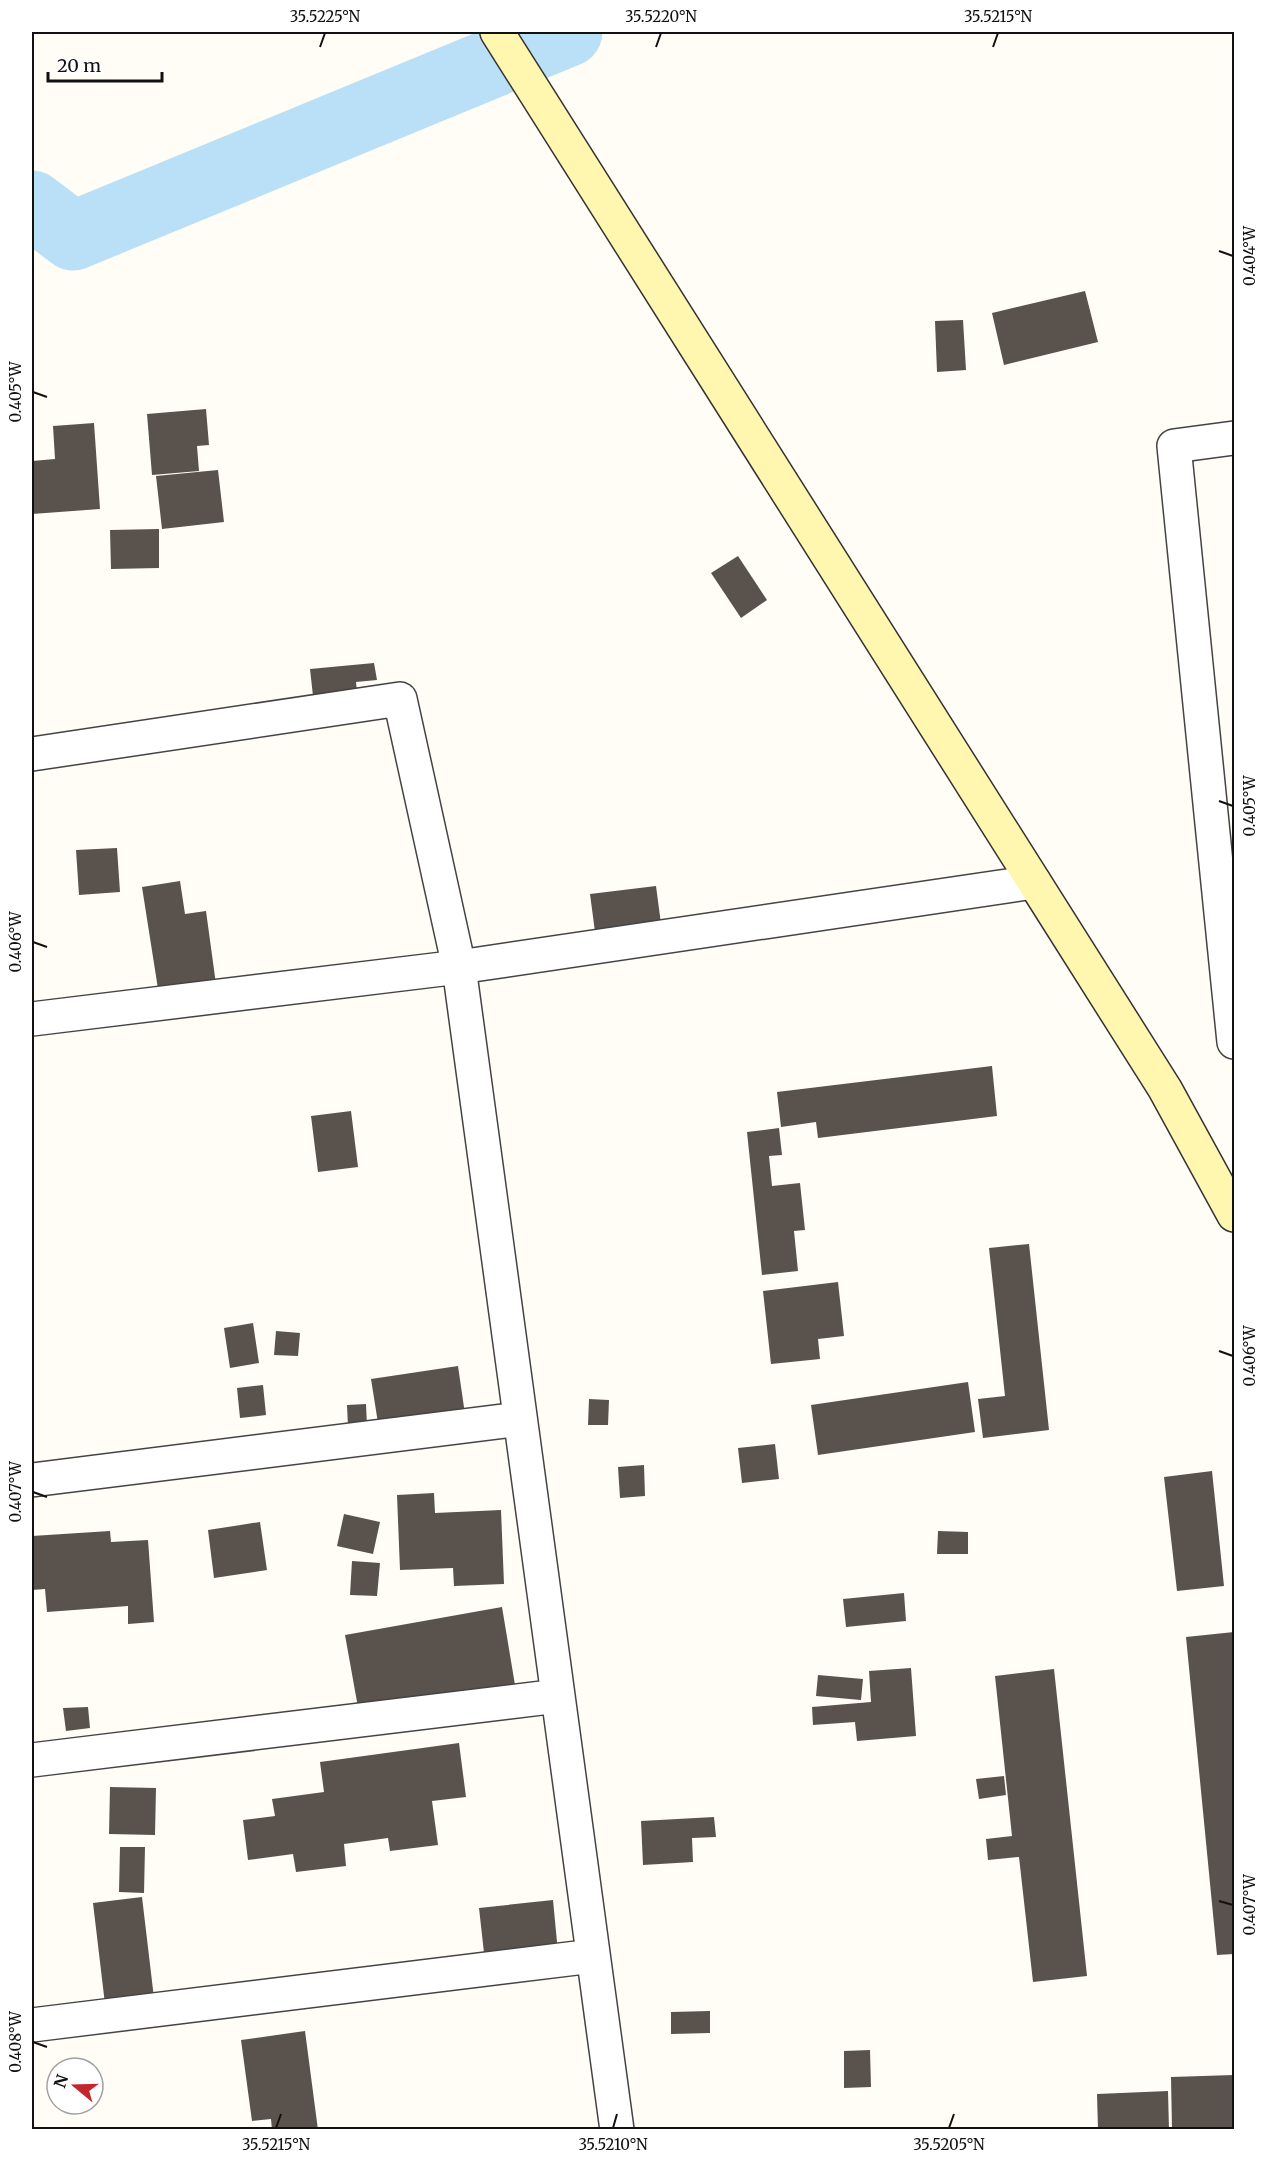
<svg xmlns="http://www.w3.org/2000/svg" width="1266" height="2161" font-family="Merriweather,serif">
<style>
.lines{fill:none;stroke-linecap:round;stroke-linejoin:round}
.river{stroke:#b9e0f7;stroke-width:69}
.building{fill:#5a524d}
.street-casing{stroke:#444;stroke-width:36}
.secondary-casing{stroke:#333;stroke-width:36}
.street{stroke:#fff;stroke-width:33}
.secondary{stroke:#fff6b0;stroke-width:33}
.ticks{fill:none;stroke:#111;stroke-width:2}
.neatline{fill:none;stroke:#111;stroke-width:2}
.ticks-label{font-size:15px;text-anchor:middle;fill:#111}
</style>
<rect width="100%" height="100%" fill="#fffdf5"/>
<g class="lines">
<!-- river -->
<path class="river" d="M 32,205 L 73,236 L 568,32"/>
</g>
<!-- building -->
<path class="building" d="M 1085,291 L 1098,342 L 1004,365 L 992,313 Z
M 963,320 L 966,370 L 937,372 L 935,321 Z
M 206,409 L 209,445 L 197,446 L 199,471 L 152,475 L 147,414 Z
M 94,423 L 100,509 L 32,514 L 32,461 L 55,459 L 53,426 Z
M 218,470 L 224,522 L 162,529 L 156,476 Z
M 159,529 L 159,568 L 111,569 L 110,530 Z
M 738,556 L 767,600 L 741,618 L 711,573 Z
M 374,663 L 377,680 L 356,682 L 357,692 L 313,696 L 310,669 Z
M 117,848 L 120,892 L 79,895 L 76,850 Z
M 180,881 L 185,914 L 206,911 L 218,999 L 161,1008 L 142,887 Z
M 656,886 L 663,939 L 597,947 L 590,894 Z
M 992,1066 L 997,1116 L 818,1138 L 816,1122 L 781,1127 L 777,1092 Z
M 351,1111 L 358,1167 L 318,1172 L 311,1116 Z
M 779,1128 L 782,1155 L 769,1156 L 772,1186 L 800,1183 L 805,1230 L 794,1231 L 798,1271 L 762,1275 L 747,1132 Z
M 1029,1244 L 1049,1430 L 983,1438 L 978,1399 L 1005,1396 L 989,1248 Z
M 838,1282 L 844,1336 L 818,1339 L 820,1359 L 771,1364 L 763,1291 Z
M 253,1323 L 259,1363 L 230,1368 L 224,1328 Z
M 276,1331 L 300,1333 L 298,1356 L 274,1355 Z
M 458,1366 L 467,1428 L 381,1442 L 371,1379 Z
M 968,1382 L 975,1432 L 818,1455 L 811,1405 Z
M 263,1385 L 266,1415 L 240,1418 L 237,1388 Z
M 589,1399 L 609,1400 L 608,1425 L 588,1425 Z
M 366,1404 L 368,1448 L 349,1449 L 347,1405 Z
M 775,1444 L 779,1479 L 742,1483 L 738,1448 Z
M 644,1465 L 645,1496 L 620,1498 L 618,1467 Z
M 1212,1471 L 1224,1586 L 1177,1591 L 1164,1477 Z
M 434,1493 L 435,1513 L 501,1510 L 504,1584 L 454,1586 L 453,1568 L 400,1570 L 397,1495 Z
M 344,1514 L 380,1522 L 373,1554 L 337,1546 Z
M 260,1522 L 267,1570 L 214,1578 L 208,1530 Z
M 110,1531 L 111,1542 L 148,1540 L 154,1622 L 128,1624 L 128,1606 L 47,1612 L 45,1589 L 32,1590 L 32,1536 Z
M 938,1531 L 968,1532 L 968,1554 L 937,1554 Z
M 352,1561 L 380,1563 L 377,1596 L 350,1595 Z
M 904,1593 L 906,1621 L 846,1627 L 843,1599 Z
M 502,1607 L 515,1685 L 359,1713 L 345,1635 Z
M 1234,1632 L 1234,1954 L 1217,1955 L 1186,1637 Z
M 911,1668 L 916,1736 L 857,1741 L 855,1722 L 813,1725 L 812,1707 L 871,1702 L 869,1671 Z
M 1054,1669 L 1087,1976 L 1033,1982 L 1019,1857 L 988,1860 L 986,1839 L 1012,1836 L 995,1676 Z
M 818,1675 L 863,1679 L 861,1700 L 816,1696 Z
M 88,1707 L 90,1728 L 66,1731 L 63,1708 Z
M 459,1743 L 466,1797 L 432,1801 L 438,1845 L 390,1851 L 388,1838 L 344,1844 L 346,1866 L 296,1872 L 293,1854 L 248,1860 L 243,1820 L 275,1816 L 272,1799 L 324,1792 L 320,1762 Z
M 1004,1776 L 1006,1795 L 979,1799 L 976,1779 Z
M 110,1787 L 156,1788 L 155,1835 L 109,1834 Z
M 714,1817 L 716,1837 L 692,1838 L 693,1862 L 643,1865 L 641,1821 Z
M 120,1847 L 145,1847 L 144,1893 L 119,1892 Z
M 142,1897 L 156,2015 L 107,2021 L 93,1903 Z
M 553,1900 L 559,1963 L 486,1971 L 479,1908 Z
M 710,2011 L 710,2033 L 671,2034 L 671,2012 Z
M 305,2031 L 318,2130 L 272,2130 L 271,2119 L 252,2121 L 241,2040 Z
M 870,2050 L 871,2087 L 844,2088 L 844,2051 Z
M 1234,2075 L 1234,2130 L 1172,2130 L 1171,2077 Z
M 1168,2091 L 1169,2130 L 1098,2130 L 1097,2094 Z"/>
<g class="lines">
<defs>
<path id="street" d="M 1234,438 L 1174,446 L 1234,1042
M 32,754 L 400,699 L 459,967 L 32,1019
M 32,1480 L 520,1419
M 32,1760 L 558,1696
M 32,2025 L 593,1956
M 617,2130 L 459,967 L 1034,882"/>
<path id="secondary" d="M 497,32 L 1165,1089 L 1234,1215"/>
</defs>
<!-- street casing -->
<use href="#street" class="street-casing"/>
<!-- secondary casing -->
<use href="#secondary" class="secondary-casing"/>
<!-- street -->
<use href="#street" class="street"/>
<!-- secondary -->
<use href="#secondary" class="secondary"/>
</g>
<!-- ticks -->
<path class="ticks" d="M 320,47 L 325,33M 656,47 L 661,33M 993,47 L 998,33M 1219,251 L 1233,256M 33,392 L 47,397M 1219,801 L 1233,806M 33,942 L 47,947M 1219,1351 L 1233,1356M 33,1492 L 47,1497M 1219,1901 L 1233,1905M 33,2042 L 47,2047M 276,2128 L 281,2114M 613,2128 L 617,2114M 949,2128 L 954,2114"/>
<!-- border -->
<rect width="1266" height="2161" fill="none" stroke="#ffffff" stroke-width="66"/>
<!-- north arrow -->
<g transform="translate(75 2086) rotate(289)"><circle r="28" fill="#ffffff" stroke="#a0a0a0" stroke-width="1.5"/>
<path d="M0-4.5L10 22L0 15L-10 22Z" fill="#c4262e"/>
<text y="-9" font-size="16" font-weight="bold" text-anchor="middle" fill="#111111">N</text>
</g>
<!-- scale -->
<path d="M48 72v9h114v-9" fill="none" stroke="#111111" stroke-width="3"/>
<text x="57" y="72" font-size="18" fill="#111111" stroke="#ffffff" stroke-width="4.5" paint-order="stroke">20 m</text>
<rect x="33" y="33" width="1200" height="2095" class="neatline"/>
<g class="ticks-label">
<text x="325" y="22">35.5225°N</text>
<text x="661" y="22">35.5220°N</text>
<text x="998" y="22">35.5215°N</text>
<text transform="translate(1250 256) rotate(-90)" y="5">0.404°W</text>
<text transform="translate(16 392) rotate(-90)" y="5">0.405°W</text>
<text transform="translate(1250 806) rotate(-90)" y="5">0.405°W</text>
<text transform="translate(16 942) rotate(-90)" y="5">0.406°W</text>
<text transform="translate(1250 1356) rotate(-90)" y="5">0.406°W</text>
<text transform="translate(16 1492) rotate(-90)" y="5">0.407°W</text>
<text transform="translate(1250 1905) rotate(-90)" y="5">0.407°W</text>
<text transform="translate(16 2042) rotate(-90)" y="5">0.408°W</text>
<text x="276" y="2150">35.5215°N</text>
<text x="613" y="2150">35.5210°N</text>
<text x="949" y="2150">35.5205°N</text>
</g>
</svg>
